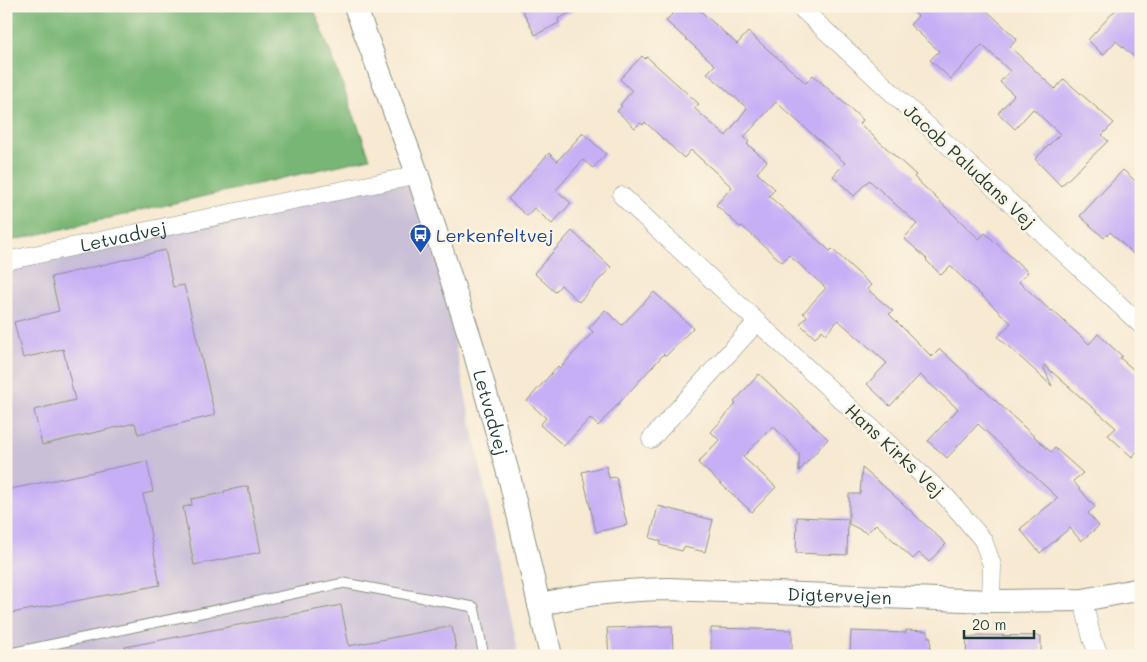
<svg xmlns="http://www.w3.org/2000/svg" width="1147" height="662" font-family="Mali,sans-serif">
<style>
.industrial{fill:#c9bfd7}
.forest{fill:#78b675;stroke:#4c7a54}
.building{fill:#c7aff6}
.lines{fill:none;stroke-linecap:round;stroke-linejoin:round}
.service-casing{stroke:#8b9383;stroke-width:11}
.minor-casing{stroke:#8b9383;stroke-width:19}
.tertiary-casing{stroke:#8b9383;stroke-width:24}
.service{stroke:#fff;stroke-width:9}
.minor{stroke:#fff;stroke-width:18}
.tertiary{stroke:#fff;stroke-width:22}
.labels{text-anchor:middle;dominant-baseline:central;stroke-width:5;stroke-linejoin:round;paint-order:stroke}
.street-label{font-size:18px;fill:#1f3d34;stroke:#fcf5e5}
.transit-label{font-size:18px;fill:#164399;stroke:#fcf5e5;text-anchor:start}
</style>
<rect width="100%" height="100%" fill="#fcf5e5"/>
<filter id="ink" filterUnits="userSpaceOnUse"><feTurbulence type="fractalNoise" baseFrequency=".02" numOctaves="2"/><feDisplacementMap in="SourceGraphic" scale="10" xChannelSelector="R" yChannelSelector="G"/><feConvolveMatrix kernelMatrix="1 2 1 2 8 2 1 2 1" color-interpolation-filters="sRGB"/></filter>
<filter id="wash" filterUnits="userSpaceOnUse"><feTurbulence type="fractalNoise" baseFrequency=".0096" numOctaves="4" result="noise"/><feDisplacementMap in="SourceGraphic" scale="20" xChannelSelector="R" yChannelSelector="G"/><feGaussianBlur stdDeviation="1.12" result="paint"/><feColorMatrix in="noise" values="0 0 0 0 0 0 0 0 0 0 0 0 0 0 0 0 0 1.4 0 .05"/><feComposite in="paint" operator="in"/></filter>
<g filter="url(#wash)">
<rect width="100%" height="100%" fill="#f7e9d2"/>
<!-- industrial -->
<path class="industrial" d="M 420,173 L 519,656 L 6,656 L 6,269 Z"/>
<!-- forest -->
<path class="forest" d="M 6,6 L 313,6 L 370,158 L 6,242 Z"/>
<g id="blocks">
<!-- building -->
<path class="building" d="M 520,6 L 583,6 L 558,19 L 559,23 L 535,35 Z
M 679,6 L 695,6 L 737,44 L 748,32 L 806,83 L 813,75 L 863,120 L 860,124 L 916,175 L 914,177 L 979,239 L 985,233 L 1028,272 L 1019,282 L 1051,311 L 1052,310 L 1089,344 L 1098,334 L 1122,356 L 1120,358 L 1141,376 L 1141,447 L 1132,457 L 1108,435 L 1116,428 L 1044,365 L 1043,366 L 1052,386 L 998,337 L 1011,323 L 950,266 L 941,275 L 926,260 L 927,259 L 904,238 L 917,224 L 869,180 L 854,196 L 833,176 L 845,163 L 776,102 L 744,137 L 749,142 L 747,144 L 767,161 L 757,173 L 775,189 L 769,196 L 830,251 L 832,249 L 871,285 L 867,289 L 893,311 L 889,314 L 932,357 L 940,349 L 1051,452 L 1055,448 L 1083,473 L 1073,481 L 1095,507 L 1088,513 L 1099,526 L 1081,541 L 1070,528 L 1040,553 L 1020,529 L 1058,498 L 978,424 L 947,458 L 928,441 L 958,409 L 920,375 L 890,406 L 867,384 L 887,363 L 838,320 L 826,334 L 822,330 L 815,338 L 800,324 L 807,316 L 803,313 L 826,288 L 789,255 L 782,262 L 742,226 L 740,227 L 716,205 L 732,187 L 691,150 L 684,158 L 645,122 L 643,125 L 640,123 L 635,128 L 617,111 L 622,106 L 620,105 L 632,91 L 620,79 L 642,56 L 645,59 L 647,57 L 699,104 L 694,108 L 726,136 L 747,108 L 707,73 L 715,65 L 666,21 Z
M 907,6 L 982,6 L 1017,39 L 1010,47 L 1055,89 L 1064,79 L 1114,123 L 1102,135 L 1108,141 L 1061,186 L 1035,159 L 1060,134 L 1033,109 L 1015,129 L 998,113 L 1014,95 L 1000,82 L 1010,71 L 982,45 L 951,79 L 930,60 L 939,51 L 910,25 L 918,16 Z
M 1119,6 L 1141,6 L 1141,63 L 1116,41 L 1103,55 L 1088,40 Z
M 583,133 L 606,154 L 593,168 L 583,160 L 556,190 L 571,203 L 552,224 L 534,208 L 527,216 L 508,199 L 549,153 L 557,161 Z
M 1123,170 L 1141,186 L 1141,261 L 1110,232 L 1104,238 L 1080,216 Z
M 572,231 L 611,267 L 579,302 L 561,285 L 555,292 L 534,273 Z
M 165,250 L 173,287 L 184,285 L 215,415 L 138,434 L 135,423 L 42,445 L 34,410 L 75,400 L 63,349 L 23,358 L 14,322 L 59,311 L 51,277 Z
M 654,292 L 693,328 L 666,356 L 664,354 L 598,426 L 590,418 L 564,446 L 540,425 L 546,418 L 527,401 L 558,366 L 560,368 L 593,332 L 589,328 L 605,310 L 622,325 Z
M 759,374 L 828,439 L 799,471 L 799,453 L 773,426 L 743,457 L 776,487 L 752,512 L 698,463 L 719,440 L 711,432 L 736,404 L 734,402 Z
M 147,461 L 153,492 L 143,494 L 160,585 L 6,614 L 6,490 Z
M 606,466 L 609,478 L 616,477 L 627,525 L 596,532 L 582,472 Z
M 862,468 L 887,489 L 946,544 L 929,562 L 919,553 L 913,559 L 876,524 L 867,533 L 849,524 L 849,494 L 860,494 Z
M 248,486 L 261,552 L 194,565 L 183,507 L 192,505 L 191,499 L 224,493 L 224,491 Z
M 658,506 L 713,520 L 705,552 L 684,547 L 682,551 L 660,545 L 661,541 L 650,538 Z
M 797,517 L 848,519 L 847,555 L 796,553 Z
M 341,605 L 349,646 L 452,626 L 457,656 L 125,656 L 125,647 Z
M 672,626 L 673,656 L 609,656 L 607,628 Z
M 711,628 L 792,630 L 792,656 L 711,656 Z
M 906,630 L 928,631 L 928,637 L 931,637 L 930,656 L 850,656 L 851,631 L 906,633 Z
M 977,635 L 1041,636 L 1041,656 L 966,656 L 967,637 L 977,637 Z"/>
</g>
</g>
<g filter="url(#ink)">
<use href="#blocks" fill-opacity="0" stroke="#8b9383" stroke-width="1"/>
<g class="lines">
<defs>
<path id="service" d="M 6,654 L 344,583 L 474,607 L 484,656"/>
<g id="minor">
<path d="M 799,6 L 1141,325"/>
<path d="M 622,196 L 948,499 L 983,540 L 992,565 L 991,601"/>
<path id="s1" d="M 6,261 L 278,203 L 399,179 L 417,173"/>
<path d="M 651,439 L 757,322"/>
<path d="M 1083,600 L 1092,639 L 1100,656"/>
</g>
<g id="tertiary">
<path id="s2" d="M 355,6 L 417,173 L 473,347 L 510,480 L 551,656"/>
<path id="s3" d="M 539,605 C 580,594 624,590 667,589 L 991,601 L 1083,600 L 1141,589"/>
</g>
</defs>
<!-- service casing -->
<use href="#service" class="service-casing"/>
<!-- minor casing -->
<use href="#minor" class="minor-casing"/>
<!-- tertiary casing -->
<use href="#tertiary" class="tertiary-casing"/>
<!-- service -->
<use href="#service" class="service"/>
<!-- minor -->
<use href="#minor" class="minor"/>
<!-- tertiary -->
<use href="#tertiary" class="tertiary"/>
</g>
</g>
<!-- icons -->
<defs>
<symbol id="bus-pin" viewBox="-11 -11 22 30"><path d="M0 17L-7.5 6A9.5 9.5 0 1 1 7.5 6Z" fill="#1a4fb4" stroke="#fcf5e5"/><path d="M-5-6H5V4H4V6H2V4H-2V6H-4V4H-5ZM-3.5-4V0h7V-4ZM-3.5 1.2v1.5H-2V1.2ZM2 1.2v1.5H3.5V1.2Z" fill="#fff"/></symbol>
</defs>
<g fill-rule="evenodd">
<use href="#bus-pin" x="408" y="222" width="25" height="34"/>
</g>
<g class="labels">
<!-- street labels -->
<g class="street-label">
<text transform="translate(970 166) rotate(43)">Jacob Paludans Vej</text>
<text stroke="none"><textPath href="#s1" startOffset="120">Letvadvej</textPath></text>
<text stroke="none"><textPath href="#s2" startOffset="429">Letvadvej</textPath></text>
<text transform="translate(895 450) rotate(43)">Hans Kirks Vej</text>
<text stroke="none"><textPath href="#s3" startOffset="302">Digtervejen</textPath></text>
</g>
<!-- transit labels -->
<g class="transit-label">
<text x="436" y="235">Lerkenfeltvej</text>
</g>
</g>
<!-- margin -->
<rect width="1147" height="662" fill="none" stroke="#fcf5e5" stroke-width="25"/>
<!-- scale -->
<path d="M964 630v8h70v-8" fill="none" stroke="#1f3d34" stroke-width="2.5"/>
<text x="972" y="630" font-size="15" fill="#1f3d34" stroke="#fcf5e5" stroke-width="4" paint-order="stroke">20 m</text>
</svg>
